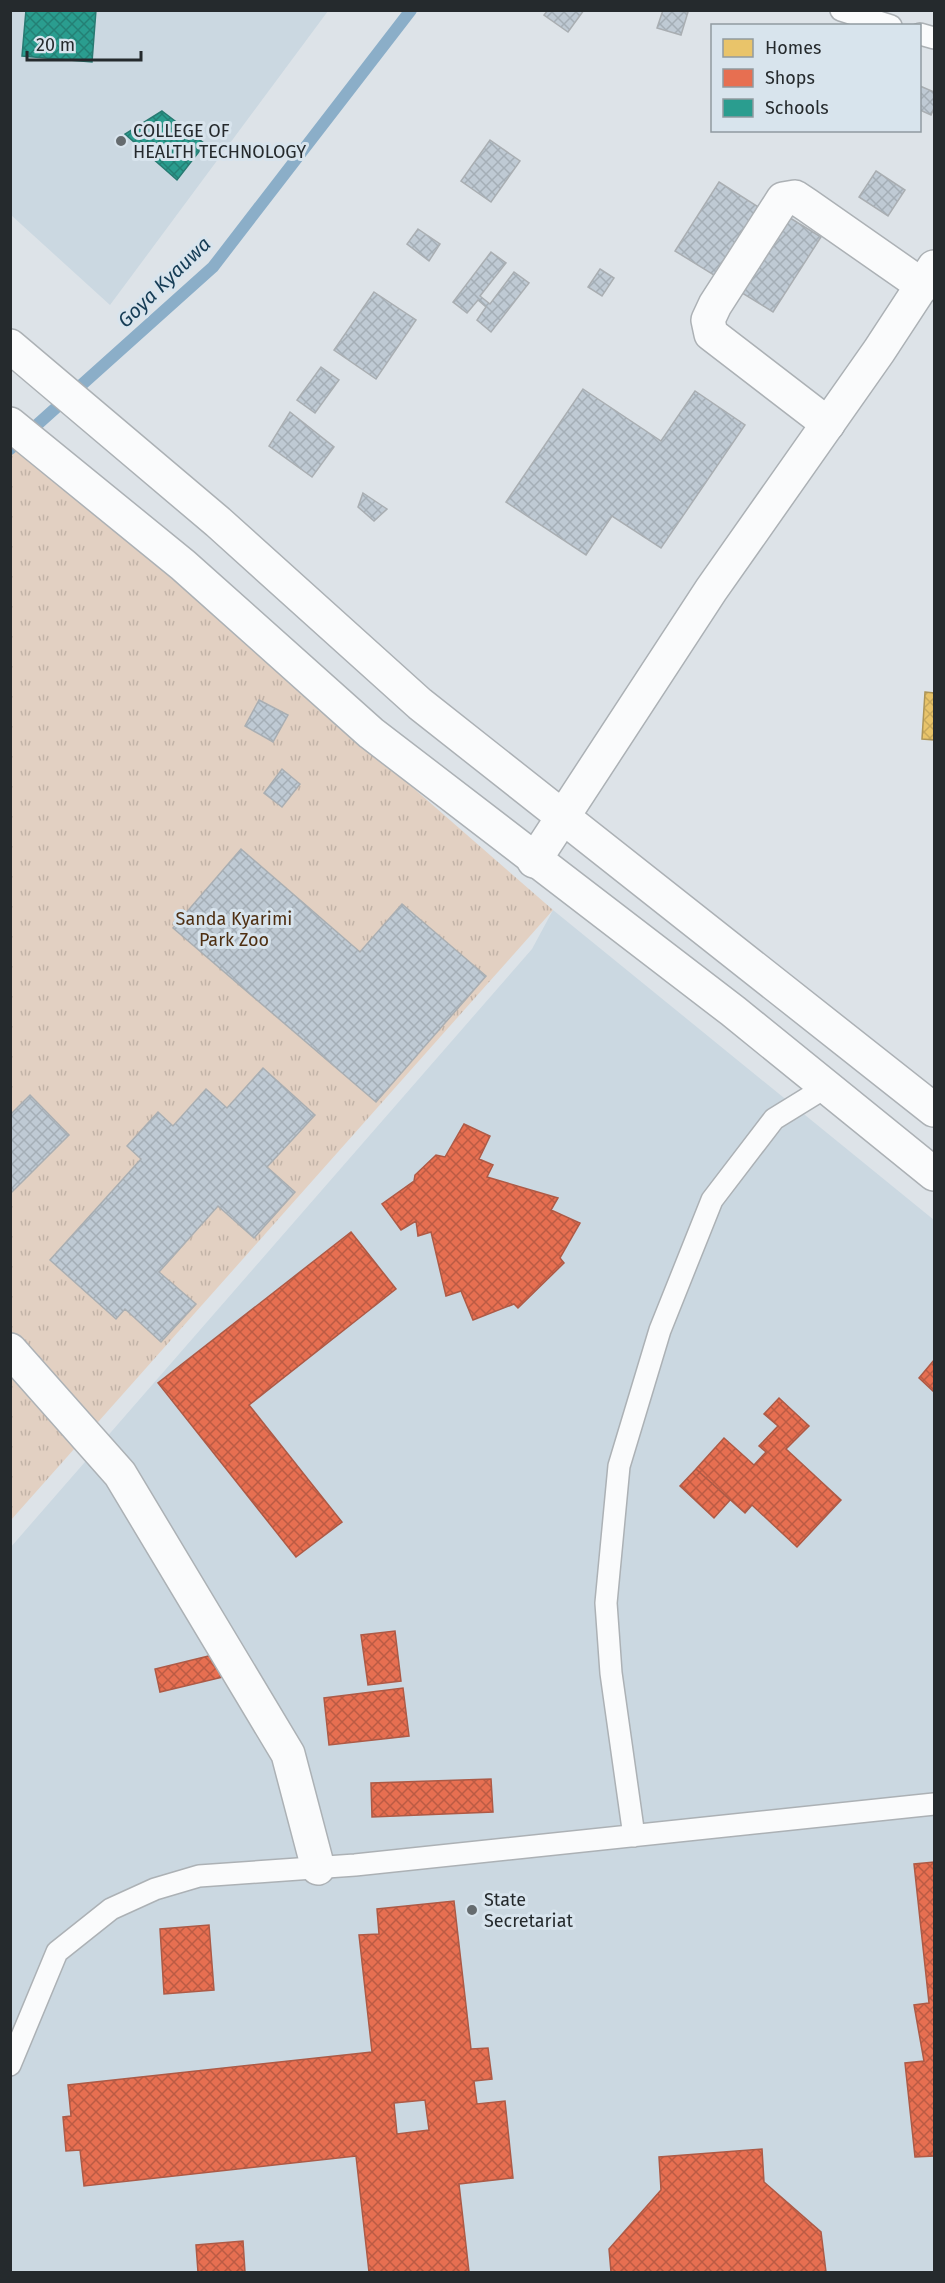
<svg xmlns="http://www.w3.org/2000/svg" width="945" height="2283" font-family="'Fira Sans',sans-serif">
<style>
.built{fill:#cbd8e1}
.park{fill:url(#park-tufts)}
.homes{fill:url(#homes-cross-hatch);stroke:#ae9658;stroke-width:1.5}
.shops{fill:url(#shops-cross-hatch);stroke:#ad5a46;stroke-width:1.5;fill-rule:evenodd}
.schools{fill:url(#schools-cross-hatch);stroke:#287a72;stroke-width:1.5}
.lines{fill:none;stroke-linecap:round;stroke-linejoin:round}
.stream{stroke:#8baec8;stroke-width:12}
.building{fill:url(#building-cross-hatch);stroke:#a9aeb2;stroke-width:1.5}
.service-casing{stroke:#acb1b5;stroke-width:24}
.minor-casing{stroke:#acb1b5;stroke-width:36}
.tertiary-casing{stroke:#acb1b5;stroke-width:36}
.primary-casing{stroke:#acb1b5;stroke-width:36}
.service{stroke:#fafbfc;stroke-width:21}
.minor{stroke:#fafbfc;stroke-width:33}
.tertiary{stroke:#fafbfc;stroke-width:33}
.primary{stroke:#fafbfc;stroke-width:33}
.poi-dot{fill:#656b6e;stroke:#d8e4ed;stroke-width:2}
.labels{text-anchor:middle;dominant-baseline:central;stroke-width:6;stroke-linejoin:round;paint-order:stroke}
.poi-label{font-size:18px;fill:#252a2d;stroke:#d8e4ed;text-anchor:start}
.park-label{font-size:18px;fill:#4e2f12;stroke:#d8e4ed}
.water-label{font-size:20px;font-style:italic;fill:#153c55;stroke:#d8e4ed}
</style>
<defs>
<pattern id="park-tufts" width="24" height="20" patternUnits="userSpaceOnUse" patternTransform="scale(1.5)"><rect width="24" height="20" fill="#e2d0c2"/><path d="M3 7l-1-3M5 7V3M7 7l1-3M15 17l-1-3M17 17v-4M19 17l1-3" fill="none" stroke="#c2b3a7"/></pattern>
<pattern id="homes-cross-hatch" width="8" height="8" patternUnits="userSpaceOnUse" patternTransform="scale(1.5)"><rect width="8" height="8" fill="#e9c46a"/><path d="M0 0l8 8M0 8l8-8" fill="none" stroke="#c8a95c"/></pattern>
<pattern id="shops-cross-hatch" width="8" height="8" patternUnits="userSpaceOnUse" patternTransform="scale(1.5)"><rect width="8" height="8" fill="#e76f51"/><path d="M0 0l8 8M0 8l8-8" fill="none" stroke="#bb5b44"/></pattern>
<pattern id="schools-cross-hatch" width="8" height="8" patternUnits="userSpaceOnUse" patternTransform="scale(1.5)"><rect width="8" height="8" fill="#2a9d8f"/><path d="M0 0l8 8M0 8l8-8" fill="none" stroke="#248075"/></pattern>
<pattern id="building-cross-hatch" width="8" height="8" patternUnits="userSpaceOnUse" patternTransform="scale(1.5)"><rect width="8" height="8" fill="#bfcad4"/><path d="M0 0l8 8M0 8l8-8" fill="none" stroke="#a4aeb6"/></pattern>
</defs>
<rect width="100%" height="100%" fill="#dde3e8"/>
<!-- built -->
<path class="built" d="M 10,11 L 328,11 L 110,305 L 11,215 Z
M 553,910 L 934,1220 L 934,2272 L 11,2272 L 10,1548 L 532,949 Z"/>
<!-- park -->
<path class="park" d="M 11,437 L 553,910 L 11,1520 Z"/>
<!-- homes -->
<path class="homes" d="M 925,692 L 934,693 L 934,740 L 922,739 Z"/>
<!-- shops -->
<path class="shops" d="M 464,1124 L 490,1136 L 479,1159 L 493,1165 L 487,1177 L 558,1198 L 551,1210 L 580,1223 L 560,1258 L 564,1263 L 518,1308 L 514,1304 L 473,1320 L 461,1291 L 446,1296 L 431,1232 L 418,1236 L 416,1221 L 401,1230 L 382,1204 L 414,1181 L 415,1175 L 436,1155 L 445,1157 Z
M 351,1232 L 396,1289 L 249,1405 L 342,1522 L 296,1557 L 158,1383 Z
M 934,1360 L 934,1392 L 919,1378 Z
M 779,1398 L 809,1426 L 786,1449 L 841,1500 L 797,1547 L 752,1505 L 745,1513 L 696,1469 L 724,1438 L 754,1465 L 766,1452 L 759,1446 L 778,1426 L 764,1414 Z
M 696,1469 L 730,1500 L 714,1518 L 680,1486 Z
M 395,1631 L 401,1681 L 368,1685 L 361,1635 Z
M 217,1654 L 223,1677 L 160,1692 L 155,1669 Z
M 403,1688 L 409,1736 L 329,1745 L 324,1698 Z
M 491,1779 L 493,1812 L 372,1817 L 371,1783 Z
M 934,1862 L 934,2156 L 915,2157 L 905,2063 L 924,2061 L 914,2005 L 929,2003 L 914,1864 Z
M 454,1901 L 471,2049 L 488,2048 L 492,2079 L 474,2081 L 477,2104 L 505,2101 L 513,2178 L 459,2184 L 469,2272 L 369,2272 L 356,2156 L 84,2186 L 80,2150 L 66,2151 L 63,2117 L 71,2116 L 68,2085 L 372,2052 L 359,1935 L 379,1934 L 377,1909 ZM 425,2100 L 429,2130 L 397,2134 L 394,2103 Z
M 209,1925 L 214,1990 L 164,1994 L 160,1929 Z
M 762,2149 L 764,2182 L 821,2232 L 826,2272 L 611,2272 L 609,2249 L 661,2190 L 659,2157 Z
M 243,2241 L 245,2272 L 198,2272 L 196,2245 Z"/>
<!-- schools -->
<path class="schools" d="M 26,10 L 96,10 L 92,62 L 22,56 Z
M 162,111 L 205,144 L 177,180 L 125,134 Z"/>
<g class="lines">
<!-- stream -->
<path class="stream" d="M 10,449 L 213,267 L 411,10"/>
</g>
<!-- building -->
<path class="building" d="M 548,10 L 584,10 L 568,32 L 544,15 Z
M 663,10 L 688,12 L 681,35 L 657,28 Z
M 920,86 L 934,92 L 934,108 L 931,115 L 920,110 Z
M 490,140 L 520,161 L 491,202 L 461,181 Z
M 876,171 L 905,190 L 888,216 L 859,197 Z
M 719,182 L 766,212 L 722,280 L 675,251 Z
M 782,213 L 821,237 L 773,312 L 734,288 Z
M 418,229 L 440,244 L 429,261 L 407,244 Z
M 491,252 L 506,263 L 480,296 L 490,304 L 514,272 L 529,283 L 491,332 L 477,320 L 486,307 L 478,300 L 467,313 L 453,302 Z
M 600,269 L 614,278 L 602,296 L 588,287 Z
M 374,292 L 416,320 L 376,379 L 334,350 Z
M 321,367 L 339,380 L 315,413 L 297,400 Z
M 583,389 L 661,441 L 695,391 L 745,425 L 661,548 L 612,516 L 586,555 L 506,502 Z
M 290,412 L 334,447 L 312,477 L 269,446 Z
M 363,493 L 387,509 L 374,521 L 358,507 Z
M 259,700 L 288,715 L 273,742 L 245,726 Z
M 282,769 L 300,784 L 282,807 L 264,793 Z
M 241,849 L 360,952 L 402,904 L 486,976 L 376,1102 L 173,928 Z
M 263,1068 L 315,1115 L 267,1167 L 295,1192 L 254,1238 L 218,1206 L 159,1272 L 196,1304 L 161,1342 L 125,1309 L 116,1319 L 50,1260 L 141,1159 L 127,1146 L 158,1112 L 173,1126 L 206,1089 L 227,1108 Z
M 30,1095 L 69,1135 L 10,1194 L 10,1115 Z"/>
<g class="lines">
<defs>
<path id="service" d="M 841,10 L 891,26
M 920,34 L 934,38
M 634,1836 L 611,1673 L 606,1603 L 619,1466 L 660,1330 L 712,1200 L 774,1119 L 826,1087
M 10,2065 L 57,1952 L 111,1909 L 155,1889 L 199,1876 L 355,1865 L 934,1804"/>
<path id="minor" d="M 828,424 L 711,334 L 708,320 L 715,305 L 783,199 L 795,197 L 807,205 L 923,286
M 10,1350 L 120,1474 L 288,1754 L 318,1868"/>
<path id="tertiary" d="M 534,861 L 711,590 L 879,351 L 934,267"/>
<path id="primary" d="M 10,346 L 218,522 L 420,704 L 934,1110
M 10,424 L 183,565 L 371,733 L 733,1011 L 934,1174"/>
</defs>
<!-- service casing -->
<use href="#service" class="service-casing"/>
<!-- minor casing -->
<use href="#minor" class="minor-casing"/>
<!-- tertiary casing -->
<use href="#tertiary" class="tertiary-casing"/>
<!-- primary casing -->
<use href="#primary" class="primary-casing"/>
<!-- service -->
<use href="#service" class="service"/>
<!-- minor -->
<use href="#minor" class="minor"/>
<!-- tertiary -->
<use href="#tertiary" class="tertiary"/>
<!-- primary -->
<use href="#primary" class="primary"/>
</g>
<!-- markers -->
<g class="poi-dot">
<circle cx="121" cy="141" r="6"/>
<circle cx="472" cy="1910" r="6"/>
</g>
<g class="labels">
<!-- poi labels -->
<g class="poi-label">
<text x="133" y="131">COLLEGE OF<tspan x="133" dy="21">HEALTH TECHNOLOGY</tspan></text>
<text x="484" y="1900">State<tspan x="484" dy="21">Secretariat</tspan></text>
</g>
<!-- park labels -->
<g class="park-label">
<text x="234" y="919">Sanda Kyarimi<tspan x="234" dy="21">Park Zoo</tspan></text>
</g>
<!-- water labels -->
<g class="water-label">
<text transform="translate(164 282) rotate(-44)">Goya Kyauwa</text>
</g>
</g>
<!-- border -->
<rect width="945" height="2283" fill="none" stroke="#252a2d" stroke-width="24"/>
<!-- legend -->
<rect x="711" y="24" width="210" height="108" fill="#d8e4ed" stroke="#909aa0" stroke-width="1.5"/>
<rect x="723" y="39" width="30" height="18" fill="#e9c46a" stroke="#909aa0" stroke-width="1.5"/>
<text x="765" y="54" font-size="18" fill="#252a2d">Homes</text>
<rect x="723" y="69" width="30" height="18" fill="#e76f51" stroke="#909aa0" stroke-width="1.5"/>
<text x="765" y="84" font-size="18" fill="#252a2d">Shops</text>
<rect x="723" y="99" width="30" height="18" fill="#2a9d8f" stroke="#909aa0" stroke-width="1.5"/>
<text x="765" y="114" font-size="18" fill="#252a2d">Schools</text>
<!-- scale -->
<path d="M27 51v9h114v-9" fill="none" stroke="#252a2d" stroke-width="3"/>
<text x="36" y="51" font-size="18" fill="#252a2d" stroke="#d8e4ed" stroke-width="4.5" paint-order="stroke">20 m</text>
</svg>
